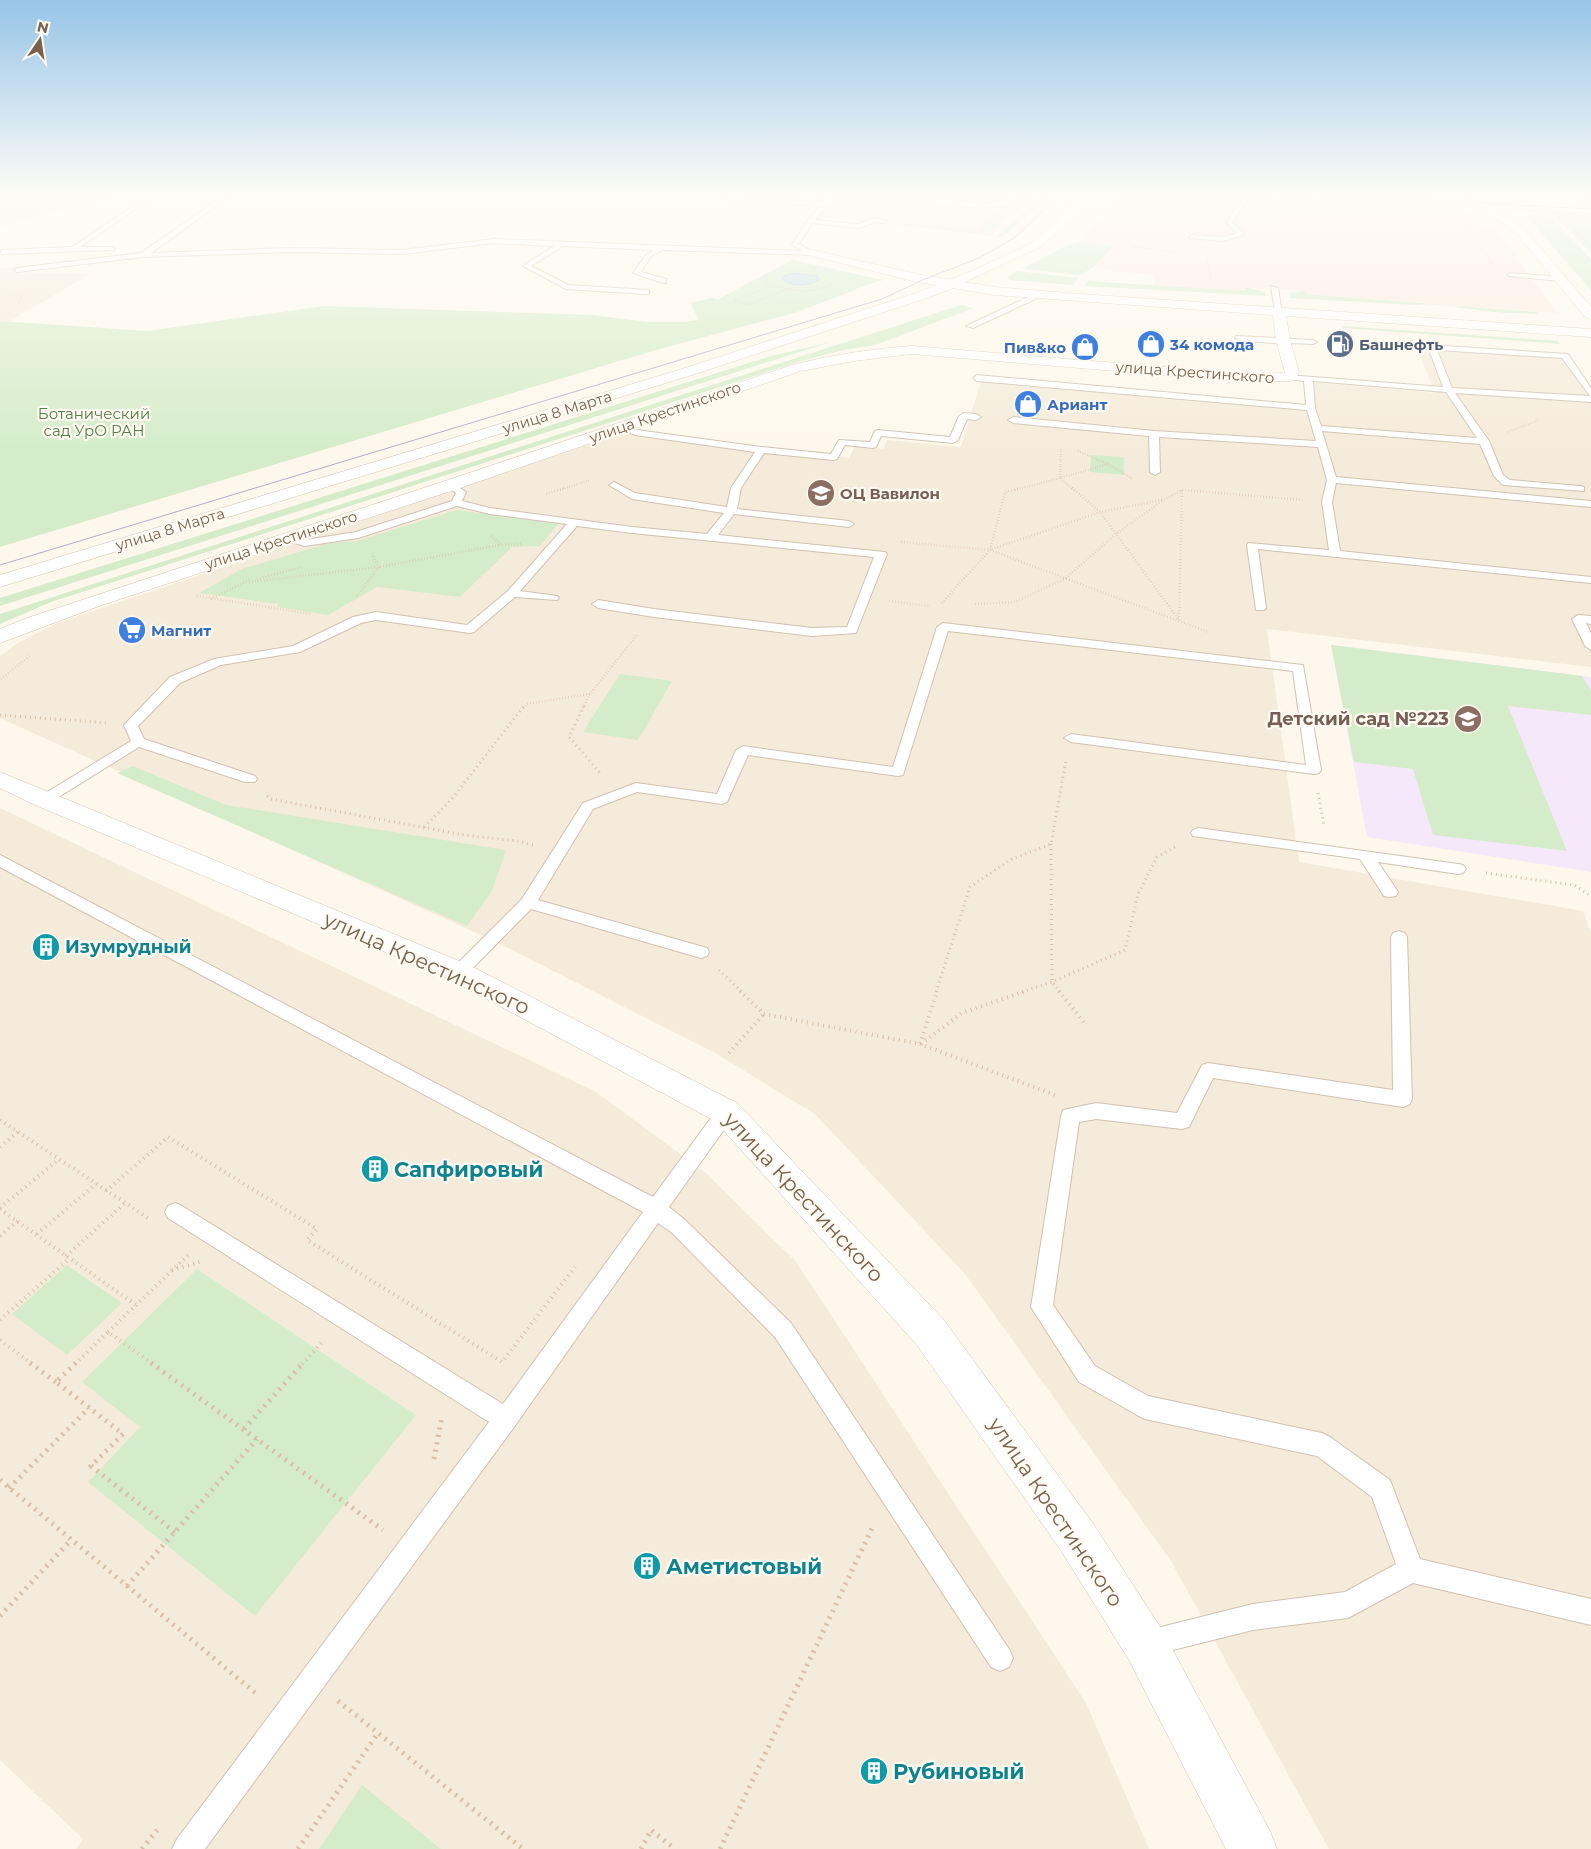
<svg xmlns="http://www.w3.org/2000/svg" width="1591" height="1849" font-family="Montserrat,sans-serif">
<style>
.residential{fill:#f5ebda}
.commercial{fill:#fdebdf}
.education{fill:#f5e8fa}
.green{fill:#d4ecc9}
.water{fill:#bfdee8;stroke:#a5cdda}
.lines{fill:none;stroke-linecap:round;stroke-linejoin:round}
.lane-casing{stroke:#d0c1b0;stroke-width:2}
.street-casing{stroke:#d0c1b0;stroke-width:1}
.secondary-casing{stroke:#d3c2ae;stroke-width:1}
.path-far5{stroke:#d9bda5;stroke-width:1;stroke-dasharray:0.5 1;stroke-linecap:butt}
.path-far4{stroke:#d9bda5;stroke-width:2;stroke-dasharray:0.5 2;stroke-linecap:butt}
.path-far3{stroke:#d9bda5;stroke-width:2.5;stroke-dasharray:0.5 2.5;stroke-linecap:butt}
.path-far2{stroke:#d9bda5;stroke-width:3;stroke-dasharray:1 4;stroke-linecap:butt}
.path-far1{stroke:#d9bda5;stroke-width:4;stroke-dasharray:1 4.5;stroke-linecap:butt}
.path{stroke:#d9bda5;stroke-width:5;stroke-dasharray:2 5.5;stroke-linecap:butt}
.lane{fill:#fff;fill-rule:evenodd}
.street{fill:#fff;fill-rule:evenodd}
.secondary{fill:#fff;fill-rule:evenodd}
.tram{stroke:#bca8c9;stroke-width:1}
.labels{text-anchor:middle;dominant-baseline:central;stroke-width:4.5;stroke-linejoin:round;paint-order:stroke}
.far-shop-label{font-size:15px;font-weight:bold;fill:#366cbe;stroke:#fffbf2;text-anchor:start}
.far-service-label{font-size:15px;font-weight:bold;fill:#4e5e75;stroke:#fffbf2;text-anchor:start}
.far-street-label{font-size:15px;fill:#79614d;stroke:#fffbf2}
.far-park-label{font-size:15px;fill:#517f44;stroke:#fffbf2}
.far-education-label{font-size:15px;font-weight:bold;fill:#785e54;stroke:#fffbf2;text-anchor:start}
.education-label{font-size:18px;font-weight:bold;fill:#785e54;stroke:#fffbf2;text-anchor:end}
.culture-label{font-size:18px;font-weight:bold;fill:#0d838f;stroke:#fffbf2;text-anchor:start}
.near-street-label{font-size:21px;fill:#79614d;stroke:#fffbf2}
.near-culture-label{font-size:21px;font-weight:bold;fill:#0d838f;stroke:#fffbf2;text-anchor:start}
</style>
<rect width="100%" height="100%" fill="#fdf8eb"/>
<!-- residential -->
<path class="residential" d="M 815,194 L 1034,194 L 989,235 L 817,217 L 830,204 L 810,202 Z
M 17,267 L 16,272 L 90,274 L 10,321 L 0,321 L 0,268 Z
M 1416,345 L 1564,355 L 1591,392 L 1591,667 L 1267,629 L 1299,862 L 1583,911 L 1591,933 L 1591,1849 L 1329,1849 L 1171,1561 L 965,1274 L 816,1115 L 717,1054 L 492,940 L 0,718 L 0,656 L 18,643 L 57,623 L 636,429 L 739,446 L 849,458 L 855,446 L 884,449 L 887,440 L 961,447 L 981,381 L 1310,408 L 1308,382 L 1435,393 Z
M 0,808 L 596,1092 L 706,1173 L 796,1262 L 1086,1703 L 1149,1849 L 76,1849 L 83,1839 L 0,1760 Z"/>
<!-- commercial -->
<path class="commercial" d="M 1123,194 L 1197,194 L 1472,211 L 1484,227 L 1495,228 L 1558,313 L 1306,294 L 1305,291 L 1245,287 L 1246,291 L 1155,286 L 1153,274 L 1117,272 L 1094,267 L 1114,246 L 1131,248 L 1132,245 L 1089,240 L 1083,237 Z"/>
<!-- education -->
<path class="education" d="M 1331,645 L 1591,677 L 1591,872 L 1367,837 Z"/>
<!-- green -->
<path class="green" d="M 0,194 L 127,194 L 0,226 Z
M 1045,194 L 1051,194 L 1005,235 L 995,238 Z
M 1250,194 L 1280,194 L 1462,205 L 1460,207 Z
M 1513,207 L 1591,212 L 1591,254 L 1552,212 L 1514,210 Z
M 996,214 L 1010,216 L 991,232 L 976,231 Z
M 1525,215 L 1549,216 L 1585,252 L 1591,259 L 1591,290 Z
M 1080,242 L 1114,246 L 1094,267 L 1081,275 L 1022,269 L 1068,245 Z
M 792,260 L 883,280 L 855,289 L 858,289 L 797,312 L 656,350 L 0,547 L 0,321 L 147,331 L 324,306 L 592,315 L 648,322 L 684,322 L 699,320 L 690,303 L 712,298 L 719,300 L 720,298 Z
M 1017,271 L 1078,278 L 1073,285 L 1009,280 L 1008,276 Z
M 1088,281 L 1245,291 L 1245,287 L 1265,292 L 1267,296 L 1085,286 Z
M 1305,291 L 1306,294 L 1536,312 L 1538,314 C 1518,313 1498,313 1479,310 C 1459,308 1438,302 1417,305 L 1289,298 L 1291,293 Z
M 961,305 L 974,308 L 875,345 L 839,351 L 798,362 L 51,602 L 0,624 L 0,614 Z
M 1342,326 L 1558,341 L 1560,344 L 1342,328 Z
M 831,342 L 0,606 L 0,598 L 771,356 Z
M 1091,455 L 1124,457 L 1124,475 L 1090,472 Z
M 457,510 L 558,524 L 540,546 L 512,547 L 460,597 L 377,587 L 328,615 L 277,607 L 279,604 L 199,593 L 242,569 L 329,543 L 357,541 Z
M 1331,645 L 1582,676 L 1591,691 L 1591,715 L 1508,706 L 1567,851 L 1433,835 L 1413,769 L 1354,762 Z
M 620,674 L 672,681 L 638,740 L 583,732 Z
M 133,766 L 226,805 L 506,850 L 492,891 L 467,926 L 117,773 Z
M 67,1265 L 122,1303 L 67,1355 L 12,1314 Z
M 197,1269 L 416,1415 L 255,1616 L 88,1482 L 140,1427 L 82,1382 Z
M 362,1785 L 441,1849 L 319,1849 Z"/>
<!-- water -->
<path class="water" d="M 796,273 L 817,276 L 819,280 C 808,286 791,287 782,279 L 785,275 Z"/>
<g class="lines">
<defs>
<path id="lane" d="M 226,194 L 233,194 L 151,253 L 291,248 L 402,250 L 494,239 L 802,251 L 792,245 L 808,220 L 820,206 L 732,201 L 715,194 L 724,194 L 733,197 L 823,202 L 830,194 L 836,194 L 815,220 L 858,224 L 875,218 L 888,221 L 885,223 L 876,222 L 859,228 L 812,223 L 799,244 L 814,252 L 815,253 L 812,255 L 663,250 L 651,256 L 641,272 L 666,279 L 666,283 L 663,283 L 633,273 L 647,254 L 654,250 L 563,246 L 531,266 L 568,285 L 649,290 L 649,294 L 646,294 L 566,289 L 523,266 L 554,246 L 494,243 L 402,254 L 291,252 L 143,257 L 17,272 L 14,270 L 17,268 L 141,253 Z
M 871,194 L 891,194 L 980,204 L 1004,202 L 1014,194 L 1021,194 L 1008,205 L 980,208 Z
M 1244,199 L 1247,201 L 1232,222 L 1243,233 L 1243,235 L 1223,241 L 1190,238 L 1189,237 L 1192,235 L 1223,237 L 1237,233 L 1226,222 Z
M 141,201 L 146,202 L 80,247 L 112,247 L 115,249 L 114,250 L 0,254 L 2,250 L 72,247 Z
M 1511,273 L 1560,277 L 1564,279 L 1560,281 L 1509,276 L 1507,275 Z
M 1271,286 L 1278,288 L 1282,314 L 1275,312 Z
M 1037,293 L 1044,295 L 973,328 L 966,326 Z
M 1236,336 L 1313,340 L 1317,342 L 1313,344 L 1288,343 L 1284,344 L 1239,340 L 1235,338 Z
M 1429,345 L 1568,354 L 1591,388 L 1591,402 L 1455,393 L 1489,441 L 1503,475 L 1510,480 L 1580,486 L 1584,487 L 1584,491 L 1503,485 L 1494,476 L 1480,444 L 1322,431 L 1336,477 L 1591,501 L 1591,507 L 1336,483 L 1332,502 L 1340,551 L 1591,577 L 1591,583 L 1258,549 L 1266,608 L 1264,610 L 1256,610 L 1247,545 L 1248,543 L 1329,550 L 1322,502 L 1327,480 L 1318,447 L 1159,437 L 1160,472 L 1155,475 L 1150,472 L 1149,436 L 1013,423 L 1008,420 L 1013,417 L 1154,431 L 1316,441 L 1307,410 L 977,381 L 973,378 L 977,375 L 1306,405 L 1304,381 L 1287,379 L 1287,375 L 1443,387 L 1428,347 ZM 1437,350 L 1562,358 L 1590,396 L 1452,388 ZM 1313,381 L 1446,392 L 1477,438 L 1321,426 L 1315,408 Z
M 964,413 L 976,414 L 981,417 L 976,420 L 967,419 L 958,440 L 953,443 L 881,436 L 876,447 L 873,448 L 845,445 L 837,459 L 834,460 L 764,453 L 741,488 L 737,509 L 849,521 L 854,524 L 849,527 L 734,514 L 718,535 L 885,552 L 887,554 L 856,633 L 812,636 L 654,617 L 598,608 L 592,604 L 598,600 L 654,609 L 812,628 L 847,627 L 874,557 L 632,533 L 577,526 L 520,591 L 557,596 L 559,598 L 557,600 L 515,597 L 474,632 L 470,633 L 376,620 L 361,623 L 300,652 L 221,665 L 180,683 L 138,726 L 144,739 L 255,776 L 257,779 L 255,782 L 245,782 L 139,747 L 49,803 L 39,803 L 37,800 L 39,797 L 131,741 L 124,725 L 170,677 L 214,659 L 293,646 L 353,617 L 376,612 L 467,625 L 508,591 L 567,524 L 490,514 L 457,506 L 358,538 L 305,546 L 284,540 L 283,538 L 284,536 L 288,535 L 305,540 L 356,532 L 452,501 L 456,493 L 446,485 L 451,482 L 466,492 L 462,501 L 490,508 L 632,527 L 707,534 L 724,513 L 632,499 L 609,485 L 614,482 L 635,493 L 727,507 L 731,488 L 755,452 L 635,435 L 619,428 L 619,424 L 625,424 L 637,430 L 761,447 L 831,454 L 839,440 L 870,442 L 875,431 L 878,430 L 950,437 L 959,416 Z
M 1578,615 L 1591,616 L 1591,624 L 1586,623 L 1591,633 L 1591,650 L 1585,646 L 1572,619 Z
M 943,623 L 1303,665 L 1321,770 L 1319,773 L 1314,774 L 1071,742 L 1064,738 L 1071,734 L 1306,765 L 1293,671 L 948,631 L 903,775 L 898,776 L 748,755 L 727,802 L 722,804 L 637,792 L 593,809 L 538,900 L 707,948 L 709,952 L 707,956 L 701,958 L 531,909 L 465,976 L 459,978 L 453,976 L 451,972 L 453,968 L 522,899 L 583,803 L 636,783 L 717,794 L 736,750 L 743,746 L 893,767 L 937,627 Z
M 1198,828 L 1458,864 L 1463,865 L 1466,869 L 1463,873 L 1458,874 L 1378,862 L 1398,892 L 1396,896 L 1390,897 L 1384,896 L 1360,859 L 1193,836 L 1191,833 L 1193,830 Z
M 0,855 L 653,1197 L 719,1107 L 726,1104 L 733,1107 L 735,1112 L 733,1117 L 669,1207 L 685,1220 L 791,1323 L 1009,1649 L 1013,1658 L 1009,1667 L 1000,1671 L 991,1667 L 775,1337 L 671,1232 L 658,1223 L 514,1427 L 205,1849 L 172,1849 L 177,1839 L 489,1422 L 168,1218 L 165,1212 L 168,1206 L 175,1203 L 182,1206 L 503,1404 L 643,1212 L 0,867 Z
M 1399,931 L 1405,933 L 1407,937 L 1412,1099 L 1410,1104 L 1403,1107 L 1213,1078 L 1189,1127 L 1182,1129 L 1096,1119 L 1079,1122 L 1053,1305 L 1095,1366 L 1148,1396 L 1322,1433 L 1330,1437 L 1390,1480 L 1420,1559 L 1591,1599 L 1591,1625 L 1413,1583 L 1348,1618 L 1253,1630 L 1145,1657 L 1136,1653 L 1132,1644 L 1136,1635 L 1145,1631 L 1253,1604 L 1345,1592 L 1396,1564 L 1372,1497 L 1317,1456 L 1145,1419 L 1137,1415 L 1079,1382 L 1031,1307 L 1061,1116 L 1063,1110 L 1096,1103 L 1177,1113 L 1202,1065 L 1208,1063 L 1393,1090 L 1391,937 L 1393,933 Z"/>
<path id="street" d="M 1465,194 L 1477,194 L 1525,230 L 1591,307 L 1591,319 L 1586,318 L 1517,234 Z
M 812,250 L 917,274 L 953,280 L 959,284 L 953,288 L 917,282 L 808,255 L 806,253 Z"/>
<path id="secondary" d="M 1085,194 L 1096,194 L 1042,246 L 965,282 L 994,287 L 1080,294 L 1591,329 L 1591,337 L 1286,316 L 1290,340 L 1299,372 L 1295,380 L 1290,381 L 1248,382 L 912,354 L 854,361 L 801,371 L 457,489 L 102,605 L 0,643 L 0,629 L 27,618 L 445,481 L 792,365 C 831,355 871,349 912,346 L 1248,374 L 1285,373 L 1276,340 L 1273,315 L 994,295 L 953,288 L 927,298 L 692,375 L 0,587 L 0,575 L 682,369 L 919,292 L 972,271 L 1034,242 Z
M 1448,194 L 1508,194 L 1591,199 L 1591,205 L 1453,197 Z
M 0,772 L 469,965 L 737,1103 L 943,1319 L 1092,1522 L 1161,1628 L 1270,1831 L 1277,1849 L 1226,1849 L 1129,1660 L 1062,1552 L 917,1345 L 715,1121 L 449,979 L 35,805 L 0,788 Z"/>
</defs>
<!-- lane casing -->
<use href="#lane" class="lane-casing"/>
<!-- street casing -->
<use href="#street" class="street-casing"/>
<!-- secondary casing -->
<use href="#secondary" class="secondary-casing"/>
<!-- path-far5 -->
<path class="path-far5" d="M 1267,197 L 1435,207
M 1276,208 L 1446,217
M 906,224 L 994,235 L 992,233 L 1000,227
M 1470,224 L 1466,224 L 1492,264
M 1569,224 L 1591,247
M 1077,240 L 1175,252
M 1207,260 L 1211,280 L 1214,281
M 769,274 L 766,281 C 787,293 813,294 834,283
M 10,296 L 22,296
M 734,301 L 749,305 L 787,289
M 735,301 L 772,285
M 19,303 L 24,291"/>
<!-- path-far4 -->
<path class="path-far4" d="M 1507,432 L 1539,420
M 1078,451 L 1108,464 L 1133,479
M 560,490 L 590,480
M 1015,490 L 1060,478 L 1061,448
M 1074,490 L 1060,478 L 1108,464"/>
<!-- path-far3 -->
<path class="path-far3" d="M 1072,488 L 1100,512 L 1179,620 L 1182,490
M 546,494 L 564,488
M 1162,500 L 1100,512 L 990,550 L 1208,632
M 491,536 L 501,545 L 523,544
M 901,542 L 990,550 L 1005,492 L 1020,488
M 257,579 L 302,567
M 249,582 L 379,567 L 500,545
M 197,596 L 312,614
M 357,596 L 379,567 L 372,554
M 211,599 L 251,579
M 889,601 L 930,606
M 942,603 L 990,550
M 975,604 L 1015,602 L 1066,578 L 1117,533 L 1165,499 L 1182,490 L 1303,500
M 1,679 L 31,655
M 523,708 L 526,704 L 590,694 L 637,635
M 583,708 L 590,694"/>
<!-- path-far2 -->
<path class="path-far2" d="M 584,706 L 569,737 L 601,774
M 0,715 L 108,723
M 1318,793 L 1324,826
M 267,796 L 271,799 L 464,835 L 517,841 L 533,845
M 424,827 L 451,800 L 524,706
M 1051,844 L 1052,982 L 1060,992
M 1486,873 L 1574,885 L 1591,896
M 719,970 L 742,992
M 936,992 L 970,887 L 1010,860 L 1051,844 L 1066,760
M 1022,992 L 1052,982 L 1125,950 L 1138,894 L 1157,857 L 1175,847"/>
<!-- path-far1 -->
<path class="path-far1" d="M 740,991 L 764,1014 L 920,1044 L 937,991
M 1059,991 L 1086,1025
M 920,1044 L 1055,1095
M 921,1044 L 962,1013 L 1026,991
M 729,1053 L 764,1014
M 0,1120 L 148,1218
M 0,1147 L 18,1132
M 106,1191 L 168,1137 L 317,1229 L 307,1240 L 502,1362 L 575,1267
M 0,1208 L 59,1159
M 0,1209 L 136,1305
M 37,1234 L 96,1184
M 0,1236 L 18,1221
M 66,1256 L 125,1203
M 172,1270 L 200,1262
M 0,1320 L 70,1258
M 108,1332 L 189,1254
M 0,1340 L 32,1364
M 75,1364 L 108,1332 L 153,1364
M 302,1364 L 323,1341"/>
<!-- path -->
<path class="path" d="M 30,1363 L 56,1382
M 76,1363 L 56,1382 L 123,1434 L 91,1466 L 175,1532
M 151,1363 L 383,1530
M 244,1429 L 303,1363
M 434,1459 L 442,1416
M 0,1480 L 259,1696
M 9,1488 L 89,1408
M 127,1586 L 257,1439
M 0,1616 L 71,1540
M 338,1701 L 523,1849
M 142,1849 L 157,1830
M 298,1849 L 378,1733
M 641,1849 L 651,1830 L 675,1849
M 720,1849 L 874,1524"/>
<!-- lane -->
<use href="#lane" class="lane"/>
<!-- street -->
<use href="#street" class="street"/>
<!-- secondary -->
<use href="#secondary" class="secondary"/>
<!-- tram -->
<path class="tram" d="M 1315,194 L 1591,209
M 0,565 L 882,299 L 925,279 L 979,258 L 1014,238 L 1061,194"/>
</g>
<!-- sky -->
<linearGradient id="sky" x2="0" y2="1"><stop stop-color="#97c5e8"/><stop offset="0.43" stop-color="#fefcf6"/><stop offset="1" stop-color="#fefcf6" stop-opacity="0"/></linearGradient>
<rect width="1591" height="453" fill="url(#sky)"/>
<!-- icons -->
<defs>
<symbol id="shop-disc" viewBox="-11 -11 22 22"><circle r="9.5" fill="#3f7fe0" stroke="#fffbf2"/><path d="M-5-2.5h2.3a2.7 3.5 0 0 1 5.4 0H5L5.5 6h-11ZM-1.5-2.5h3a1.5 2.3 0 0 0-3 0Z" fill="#fff"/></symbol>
<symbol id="fuel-disc" viewBox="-11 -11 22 22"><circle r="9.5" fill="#5c6f8a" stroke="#fffbf2"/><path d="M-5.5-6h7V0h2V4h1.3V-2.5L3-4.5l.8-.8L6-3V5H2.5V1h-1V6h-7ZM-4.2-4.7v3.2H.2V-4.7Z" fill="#fff"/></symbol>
<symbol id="school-disc" viewBox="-11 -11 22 22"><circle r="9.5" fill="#8d6e63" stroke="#fffbf2"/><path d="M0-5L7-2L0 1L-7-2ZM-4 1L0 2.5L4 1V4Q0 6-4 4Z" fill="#fff"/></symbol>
<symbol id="supermarket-disc" viewBox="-11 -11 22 22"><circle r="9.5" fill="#3f7fe0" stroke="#fffbf2"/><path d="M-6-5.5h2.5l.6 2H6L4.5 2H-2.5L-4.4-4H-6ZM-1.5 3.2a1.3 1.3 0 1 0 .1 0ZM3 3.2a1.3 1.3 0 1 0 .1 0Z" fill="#fff"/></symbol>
<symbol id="building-disc" viewBox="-11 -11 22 22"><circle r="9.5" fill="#0f9aa8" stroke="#fffbf2"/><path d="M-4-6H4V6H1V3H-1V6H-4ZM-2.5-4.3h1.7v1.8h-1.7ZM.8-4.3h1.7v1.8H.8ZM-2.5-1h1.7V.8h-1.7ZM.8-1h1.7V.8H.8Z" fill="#fff"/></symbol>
</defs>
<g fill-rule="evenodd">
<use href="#shop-disc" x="1135" y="328" width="32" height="32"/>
<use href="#fuel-disc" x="1324" y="328" width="32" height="32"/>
<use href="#shop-disc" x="1069" y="331" width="32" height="32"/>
<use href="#shop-disc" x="1012" y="388" width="32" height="32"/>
<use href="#school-disc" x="805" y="477" width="32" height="32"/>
<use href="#supermarket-disc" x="116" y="614" width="32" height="32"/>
<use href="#school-disc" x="1452" y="703" width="32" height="32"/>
<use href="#building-disc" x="30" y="931" width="32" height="32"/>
<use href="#building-disc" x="359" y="1153" width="32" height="32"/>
<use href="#building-disc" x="631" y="1550" width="32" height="32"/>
<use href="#building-disc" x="858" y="1755" width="32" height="32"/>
</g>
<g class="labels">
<!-- far-shop labels -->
<g class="far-shop-label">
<text x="1170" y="344">34 комода</text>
<text x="1066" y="347" text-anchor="end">Пив&amp;ко</text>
<text x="1047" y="404">Ариант</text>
<text x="151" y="630">Магнит</text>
</g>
<!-- far-service labels -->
<g class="far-service-label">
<text x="1359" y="344">Башнефть</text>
</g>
<!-- far-street labels -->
<g class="far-street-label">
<text transform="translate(1195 372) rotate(4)">улица Крестинского</text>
<text transform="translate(557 412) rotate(-17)">улица 8 Марта</text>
<text transform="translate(665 412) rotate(-19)">улица Крестинского</text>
<text transform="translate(170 529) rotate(-17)">улица 8 Марта</text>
<text transform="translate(281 540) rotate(-18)">улица Крестинского</text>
</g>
<!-- far-park labels -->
<g class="far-park-label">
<text x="94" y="413">Ботанический<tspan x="94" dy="17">сад УрО РАН</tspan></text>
</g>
<!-- far-education labels -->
<g class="far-education-label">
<text x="840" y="493">ОЦ Вавилон</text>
</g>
<!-- education labels -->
<g class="education-label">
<text x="1449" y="719">Детский сад №223</text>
</g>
<!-- culture labels -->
<g class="culture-label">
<text x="65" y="947">Изумрудный</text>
</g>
<!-- near-street labels -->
<g class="near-street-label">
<text transform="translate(427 963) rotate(24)">улица Крестинского</text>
<text transform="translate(804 1197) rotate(47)">улица Крестинского</text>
<text transform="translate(1056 1512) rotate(56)">улица Крестинского</text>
</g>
<!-- near-culture labels -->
<g class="near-culture-label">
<text x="394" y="1169">Сапфировый</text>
<text x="666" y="1566">Аметистовый</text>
<text x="893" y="1771">Рубиновый</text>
</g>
</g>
<!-- north arrow -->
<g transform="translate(40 40) rotate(13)" stroke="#fffbf2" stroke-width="4" paint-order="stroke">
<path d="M0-4L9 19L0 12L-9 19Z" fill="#79614d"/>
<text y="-8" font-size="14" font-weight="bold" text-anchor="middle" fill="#79614d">N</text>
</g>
</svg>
